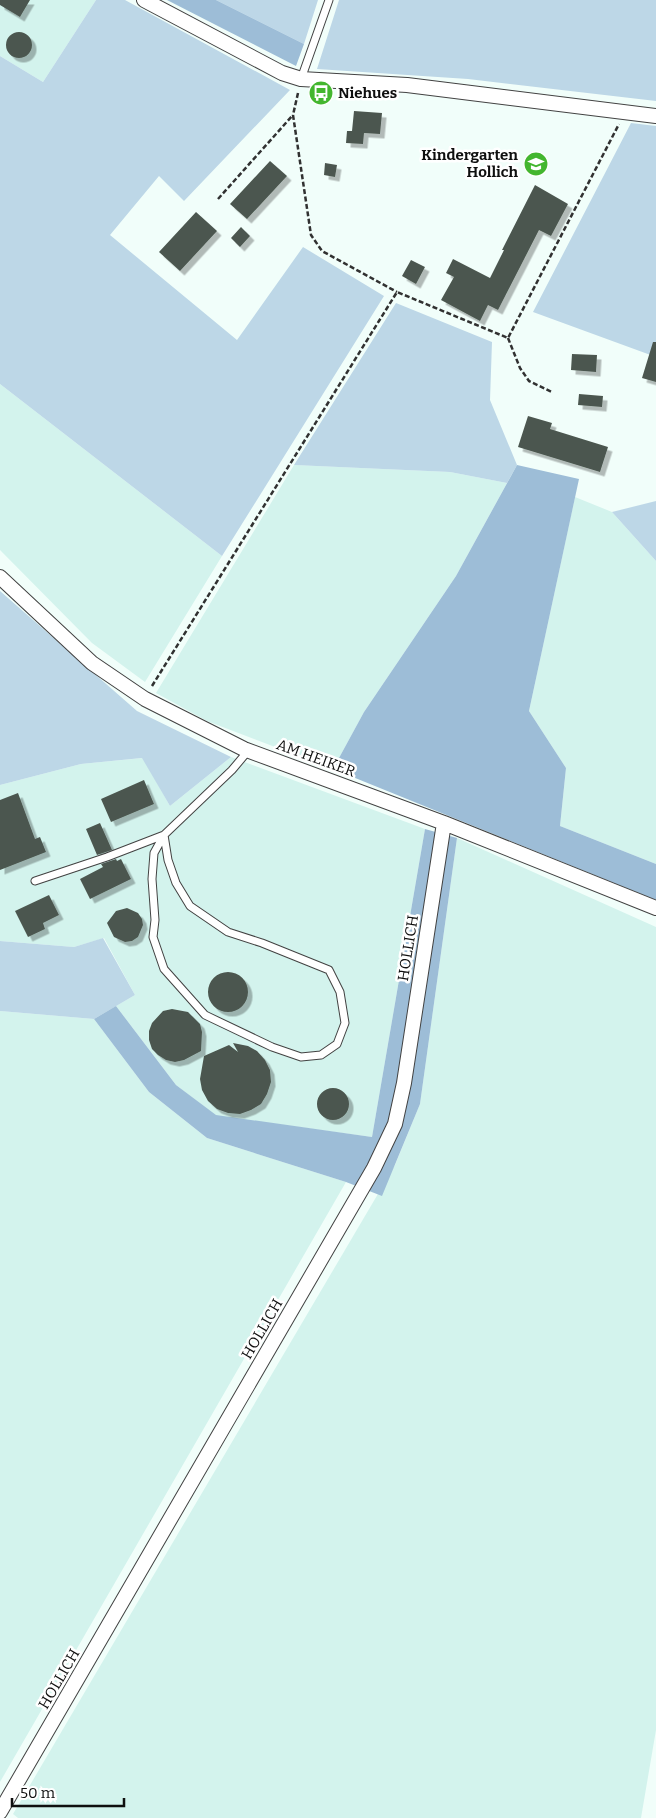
<svg xmlns="http://www.w3.org/2000/svg" width="656" height="1818" font-family="Bitter,serif">
<style>
.farmland{fill:#d3f3ed}
.green{fill:#bdd7e7}
.forest{fill:#9dbdd7}
.building{fill:#4c574f;filter:url(#shadow)}
.lines{fill:none;stroke-linecap:round;stroke-linejoin:round}
.lane-casing{stroke:#424242;stroke-width:9}
.street-casing{stroke:#424242;stroke-width:16}
.path{stroke:#313131;stroke-width:2.5;stroke-dasharray:5 2.5;stroke-linecap:butt}
.lane{stroke:#fff;stroke-width:7}
.street{stroke:#fff;stroke-width:14}
.labels{text-anchor:middle;dominant-baseline:central;stroke-width:5;stroke-linejoin:round;paint-order:stroke}
.poi-label{font-size:15px;font-weight:bold;fill:#0f0f0f;stroke:#fff;text-anchor:start}
.street-label{font-size:15px;fill:#0f0f0f;stroke:#fff}
</style>
<defs>
<filter id="shadow"><feDropShadow dx="4.5" dy="4.5" stdDeviation="0" flood-color="#0004"/></filter>
</defs>
<rect width="100%" height="100%" fill="#f1fefa"/>
<!-- farmland -->
<path class="farmland" d="M 0,0 L 96,0 L 43,82 L 0,56 Z
M 0,384 L 222,556 L 145,682 L 92,643 L 0,550 Z
M 294,465 L 450,472 L 507,483 L 456,576 L 364,712 L 333,769 L 207,721 L 156,693 Z
M 575,497 L 612,512 L 656,561 L 656,864 L 560,826 L 566,768 L 529,711 Z
M 231,757 L 425,829 L 372,1137 L 216,1116 L 176,1085 L 116,1006 L 135,995 L 104,938 L 74,947 L 0,941 L 0,785 L 81,764 L 143,758 L 170,806 Z
M 457,838 L 656,927 L 656,1730 L 641,1818 L 18,1818 L 13,1814 L 395,1165 L 420,1104 Z
M 0,1011 L 94,1019 L 149,1092 L 207,1138 L 346,1182 L 0,1782 Z"/>
<!-- green -->
<path class="green" d="M 96,0 L 125,0 L 290,90 L 184,201 L 159,176 L 110,235 L 237,340 L 303,247 L 384,296 L 222,556 L 0,384 L 0,56 L 43,82 Z
M 216,0 L 318,0 L 304,44 Z
M 339,0 L 656,0 L 656,101 L 468,79 L 317,69 Z
M 631,123 L 656,126 L 656,357 L 533,312 Z
M 396,303 L 492,342 L 490,400 L 517,465 L 507,483 L 450,472 L 294,465 Z
M 656,501 L 656,561 L 612,512 Z
M 0,591 L 137,711 L 231,757 L 170,806 L 142,758 L 81,764 L 0,785 Z
M 103,938 L 135,995 L 94,1019 L 0,1011 L 0,941 L 74,947 Z"/>
<!-- forest -->
<path class="forest" d="M 167,0 L 216,0 L 304,44 L 296,66 Z
M 517,465 L 579,479 L 529,711 L 566,768 L 560,826 L 656,864 L 656,900 L 333,769 L 364,712 L 456,576 Z
M 425,829 L 457,838 L 420,1104 L 382,1196 L 346,1182 L 207,1138 L 149,1092 L 94,1019 L 116,1006 L 176,1085 L 216,1115 L 372,1137 Z"/>
<!-- building -->
<path class="building" d="M 0,0 L 30,0 L 20,17 L 0,5 Z
M6 45a13 13 0 1 1 26 0a13 13 0 1 1-26 0Z
M 354,111 L 382,113 L 380,134 L 364,133 L 363,144 L 346,143 L 347,131 L 352,131 Z
M 270,161 L 287,176 L 247,219 L 230,204 Z
M 325,163 L 337,165 L 335,177 L 324,175 Z
M 535,185 L 568,204 L 551,236 L 539,230 L 498,310 L 488,305 L 480,321 L 441,300 L 454,277 L 446,273 L 453,259 L 490,278 L 504,250 L 502,250 Z
M 196,212 L 217,231 L 180,271 L 159,252 Z
M 241,227 L 250,236 L 240,247 L 231,238 Z
M 411,260 L 425,267 L 416,284 L 402,276 Z
M 653,342 L 656,342 L 656,382 L 642,378 Z
M 572,354 L 597,355 L 596,372 L 571,370 Z
M 579,394 L 603,396 L 602,407 L 578,405 Z
M 528,416 L 552,423 L 550,429 L 608,447 L 600,472 L 518,447 Z
M 144,780 L 154,804 L 111,822 L 101,799 Z
M 18,793 L 35,839 L 40,837 L 46,852 L 0,870 L 0,800 Z
M 100,823 L 112,850 L 97,855 L 86,829 Z
M 116,859 L 117,861 L 121,859 L 131,879 L 90,899 L 80,879 L 103,867 L 101,864 Z
M 49,895 L 59,915 L 43,923 L 45,929 L 28,937 L 15,911 Z
M 127,908 L 138,913 L 142,919 L 143,925 L 138,937 L 132,941 L 125,942 L 114,937 L 107,923 L 116,911 Z
M208 992a20 20 0 1 1 40 0a20 20 0 1 1-40 0Z
M 172,1009 L 188,1012 L 200,1024 L 202,1032 L 201,1051 L 184,1060 L 175,1062 L 166,1060 L 158,1055 L 152,1049 L 149,1040 L 149,1031 L 152,1023 L 163,1011 Z
M 233,1043 L 248,1046 L 257,1051 L 265,1060 L 270,1070 L 271,1082 L 267,1094 L 261,1104 L 251,1110 L 240,1114 L 228,1113 L 217,1109 L 208,1101 L 202,1090 L 200,1079 L 204,1056 L 229,1045 L 238,1052 Z
M317 1104a16 16 0 1 1 32 0a16 16 0 1 1-32 0Z"/>
<g class="lines">
<defs>
<path id="lane" d="M 301,79 L 329,0
M 164,835 L 154,853 L 152,879 L 155,920 L 153,937 L 164,969 L 205,1015 L 272,1047 L 301,1057 L 321,1055 L 337,1044 L 345,1023 L 340,992 L 329,970 L 262,943 L 228,932 L 190,906 L 176,883 L 168,860 L 164,835 L 232,770 L 248,751
M 35,881 L 107,857 L 164,835"/>
<path id="street" d="M 144,0 L 282,73 L 301,79 L 407,85 L 656,116
M 0,577 L 92,663 L 145,699 L 244,749 L 444,823 L 656,908
M 0,1812 L 374,1168 L 395,1124 L 404,1083 L 444,823"/>
</defs>
<!-- lane casing -->
<use href="#lane" class="lane-casing"/>
<!-- street casing -->
<use href="#street" class="street-casing"/>
<!-- path -->
<path class="path" d="M 298,93 L 293,115 L 311,235 L 322,251 L 397,292
M 218,199 L 293,115
M 508,338 L 520,368 L 529,381 L 552,392
M 152,686 L 397,292 L 508,338 L 619,124"/>
<!-- lane -->
<use href="#lane" class="lane"/>
<!-- street -->
<use href="#street" class="street"/>
</g>
<!-- icons -->
<defs>
<symbol id="bus-disc" viewBox="-11 -11 22 22"><circle r="9.5" fill="#43b62f" stroke="#fff"/><path d="M-5-6H5V4H4V6H2V4H-2V6H-4V4H-5ZM-3.5-4V0h7V-4ZM-3.5 1.2v1.5H-2V1.2ZM2 1.2v1.5H3.5V1.2Z" fill="#fff"/></symbol>
<symbol id="school-disc" viewBox="-11 -11 22 22"><circle r="9.5" fill="#43b62f" stroke="#fff"/><path d="M0-5L7-2L0 1L-7-2ZM-4 1L0 2.5L4 1V4Q0 6-4 4Z" fill="#fff"/></symbol>
</defs>
<g fill-rule="evenodd">
<use href="#bus-disc" x="307" y="79" width="28" height="28"/>
<use href="#school-disc" x="522" y="150" width="28" height="28"/>
</g>
<g class="labels">
<!-- poi labels -->
<g class="poi-label">
<text x="338" y="93">Niehues</text>
<text x="518" y="155" text-anchor="end">Kindergarten<tspan x="518" dy="17">Hollich</tspan></text>
</g>
<!-- street labels -->
<g class="street-label">
<text transform="translate(316 758) rotate(20)">AM HEIKER</text>
<text transform="translate(408 948) rotate(-81)">HOLLICH</text>
<text transform="translate(262 1329) rotate(-60)">HOLLICH</text>
<text transform="translate(59 1679) rotate(-60)">HOLLICH</text>
</g>
</g>
<!-- scale -->
<path d="M12 1798v8h112v-8" fill="none" stroke="#0f0f0f" stroke-width="2.5"/>
<text x="20" y="1798" font-size="15" fill="#0f0f0f" stroke="#ffffff" stroke-width="4" paint-order="stroke">50 m</text>
</svg>
